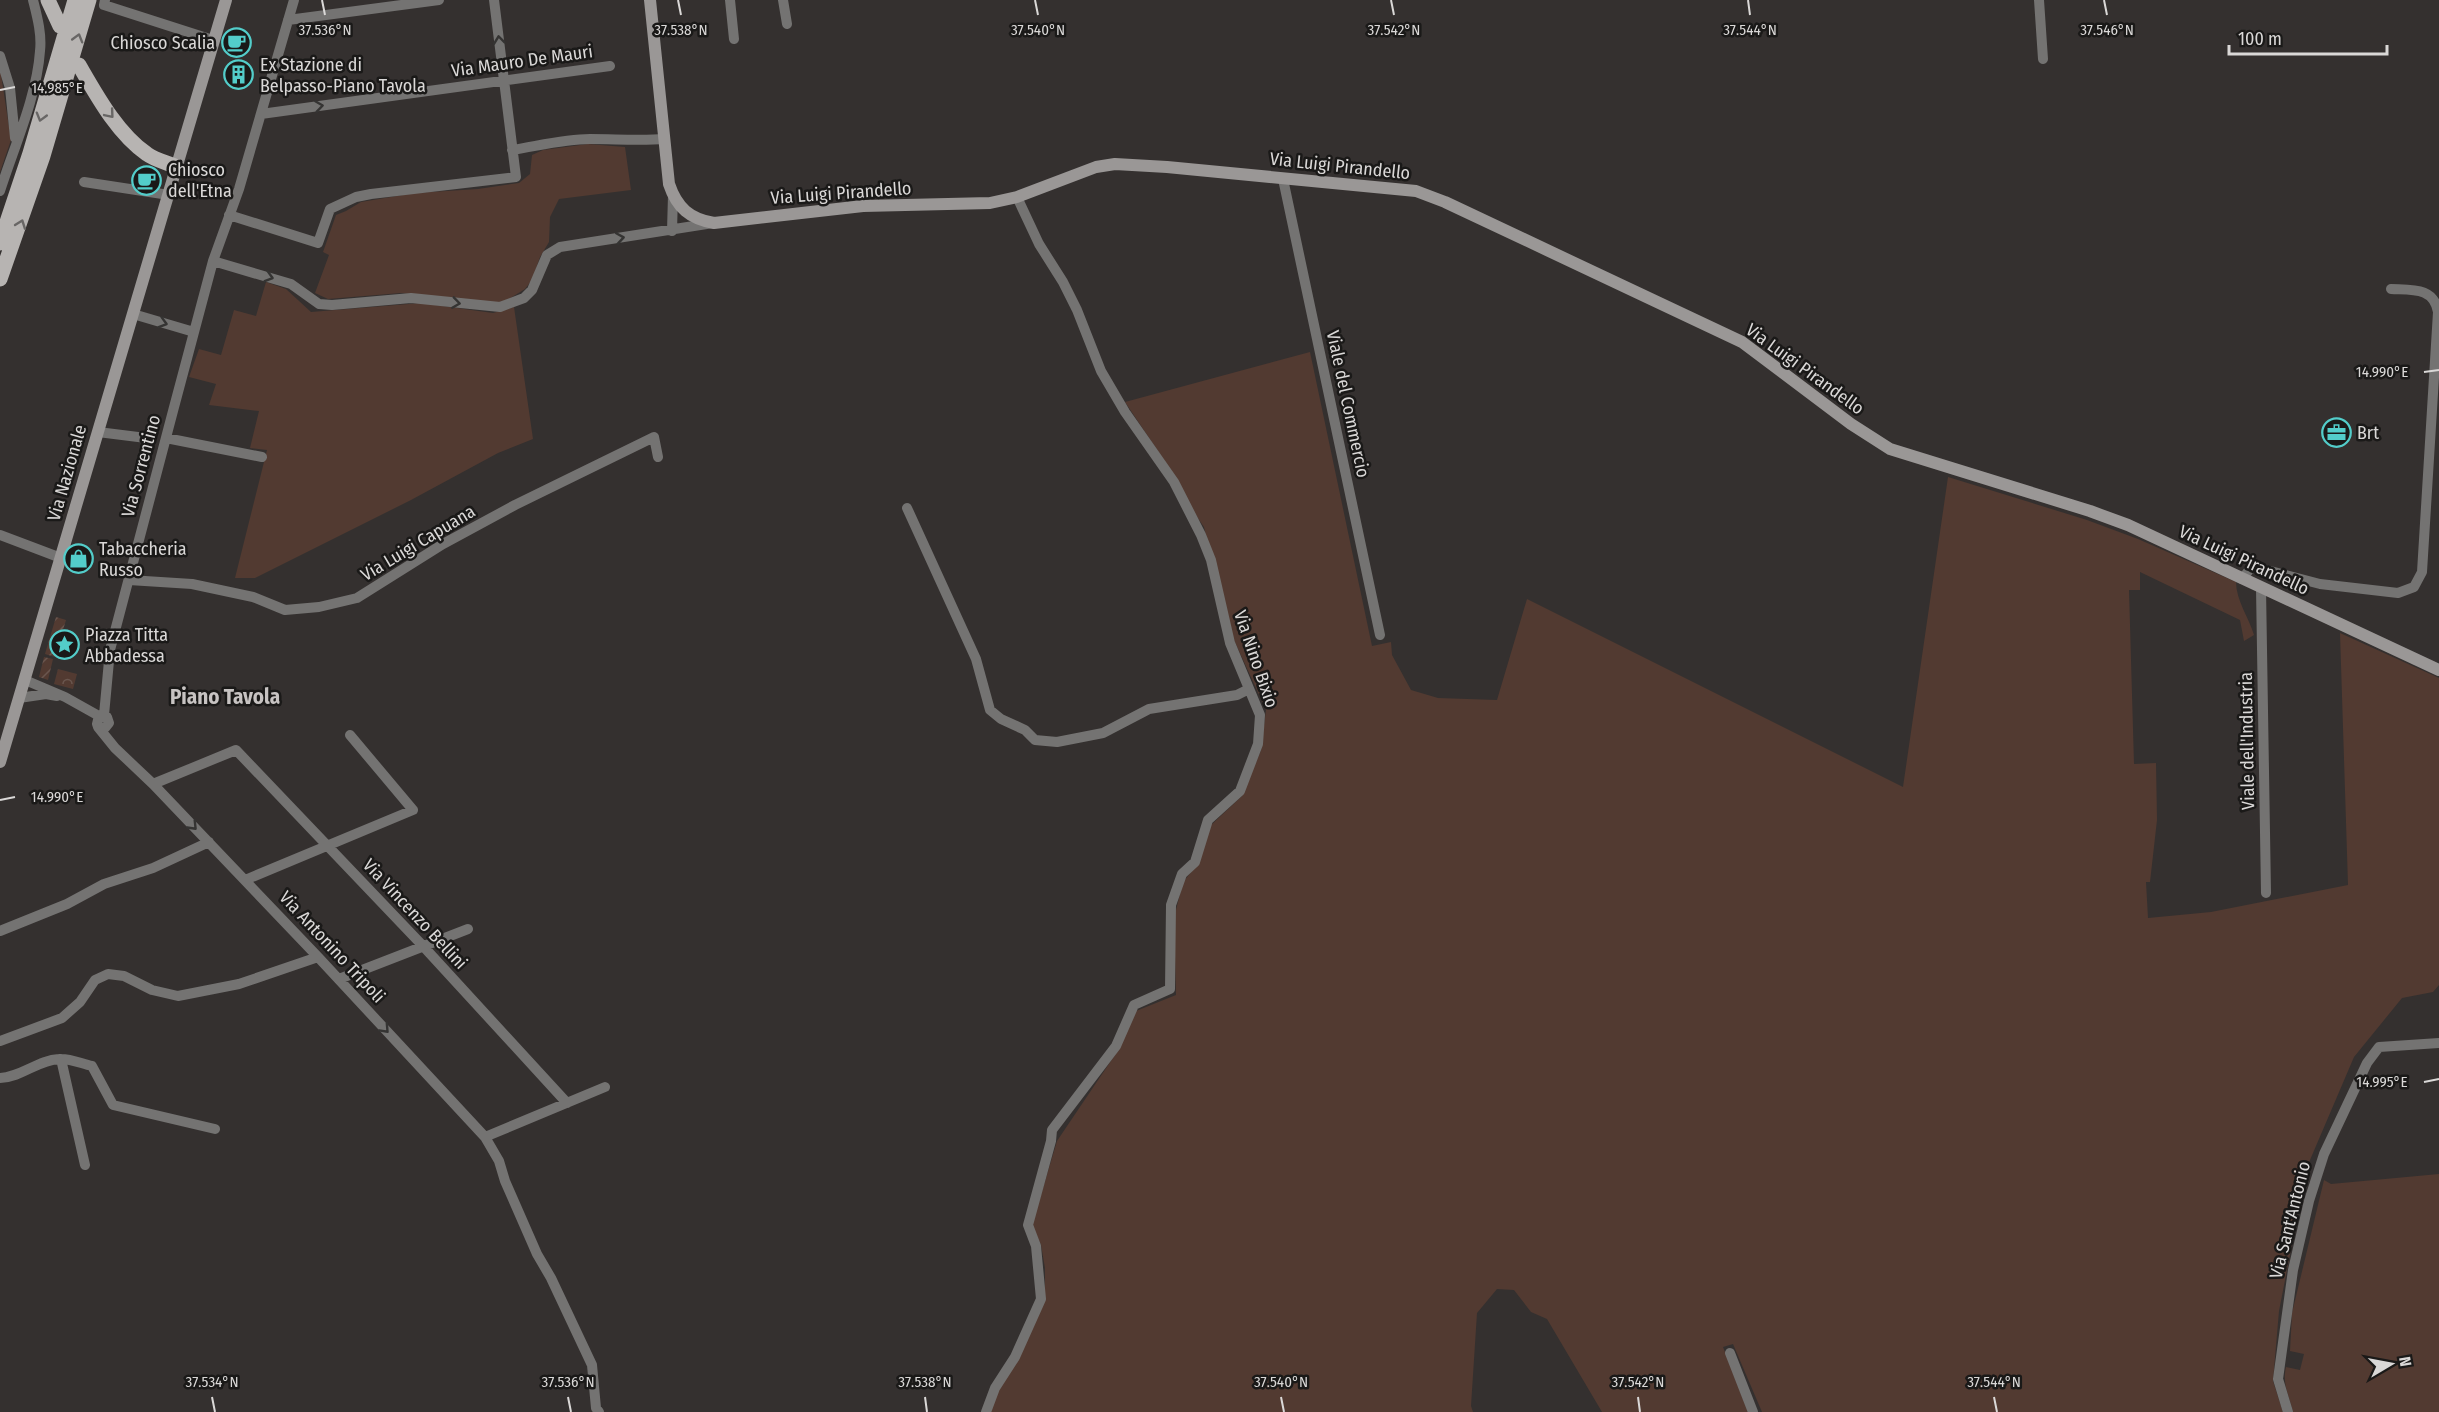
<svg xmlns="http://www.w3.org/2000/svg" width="2439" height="1412" font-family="'Fira Sans Condensed',sans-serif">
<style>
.grass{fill:#523a31}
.park{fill:url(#park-crowns)}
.garden{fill:url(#garden-furrows)}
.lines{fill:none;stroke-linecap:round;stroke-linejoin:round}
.street{stroke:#747372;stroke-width:10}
.secondary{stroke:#9a9796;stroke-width:12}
.primary{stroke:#b7b4b2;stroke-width:15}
.oneway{stroke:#686665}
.oneway2{stroke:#353433}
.ticks{fill:none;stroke:#dad8d7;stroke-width:2}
.labels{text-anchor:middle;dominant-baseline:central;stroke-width:5;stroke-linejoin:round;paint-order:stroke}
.poi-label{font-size:18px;fill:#dad8d7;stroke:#1a1918;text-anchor:start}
.street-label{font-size:18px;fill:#dad8d7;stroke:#1a1918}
.quarter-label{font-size:21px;font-weight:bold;fill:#c7c3c2;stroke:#1a1918}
.ticks-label{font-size:15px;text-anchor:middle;fill:#dad8d7;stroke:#1a1918;stroke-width:5;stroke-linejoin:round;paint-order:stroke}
</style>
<defs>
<pattern id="park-crowns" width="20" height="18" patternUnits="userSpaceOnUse" patternTransform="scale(1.5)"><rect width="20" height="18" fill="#523a31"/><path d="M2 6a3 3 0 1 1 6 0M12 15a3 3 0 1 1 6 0" fill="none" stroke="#6a564e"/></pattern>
<pattern id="garden-furrows" width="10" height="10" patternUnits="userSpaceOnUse" patternTransform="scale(1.5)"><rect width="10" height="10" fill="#523a31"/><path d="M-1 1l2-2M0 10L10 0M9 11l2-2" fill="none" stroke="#6a564e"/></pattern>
</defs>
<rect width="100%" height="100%" fill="#34302f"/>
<!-- grass -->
<path class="grass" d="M 0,68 L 11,140 L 0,172 Z
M 588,144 L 625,147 L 631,190 L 559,199 L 550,217 L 549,242 L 540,257 L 532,280 L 525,289 L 507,300 L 496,303 L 401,293 L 328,299 L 315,293 L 329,255 L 323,252 L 336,215 L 346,211 L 361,202 L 415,193 L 478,189 L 519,183 L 530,174 L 532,155 L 543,150 Z
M 266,282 L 286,289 L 311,312 L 421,303 L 493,313 L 514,307 L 533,439 L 498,453 L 411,500 L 255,578 L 235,578 L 267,450 L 250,448 L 259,411 L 209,405 L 216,384 L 189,377 L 199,349 L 221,355 L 234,310 L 256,316 Z
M 1310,352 L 1372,646 L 1391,642 L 1392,655 L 1411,690 L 1438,698 L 1497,700 L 1527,599 L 1903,787 L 1948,477 L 2087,520 L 2138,539 L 2236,582 C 2236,600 2249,618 2254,635 L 2244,641 L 2240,620 L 2140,572 L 2140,590 L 2129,590 L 2134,764 L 2156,763 L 2157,820 L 2150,882 L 2146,882 L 2148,918 L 2211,912 L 2348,885 L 2340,633 L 2439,678 L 2439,985 L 2433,992 L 2402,998 L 2354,1057 L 2307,1167 L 2279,1311 L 2273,1381 L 2283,1412 L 1762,1412 L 1733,1344 L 1723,1347 L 1748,1412 L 1602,1412 L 1547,1319 L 1531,1312 L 1514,1290 L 1497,1289 L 1477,1313 L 1471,1406 L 1473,1412 L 989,1412 L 998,1390 L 1045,1299 L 1045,1268 L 1041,1245 L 1032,1225 L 1057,1141 L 1119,1049 L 1136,1011 L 1176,995 L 1174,918 L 1183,882 L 1197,865 L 1210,826 L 1242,796 L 1261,750 L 1266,710 L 1228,627 L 1204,527 L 1195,514 L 1180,484 L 1125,402 Z
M 2439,1174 L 2439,1412 L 2293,1412 C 2289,1395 2282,1384 2286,1367 L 2300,1370 L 2304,1354 L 2290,1351 L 2292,1313 L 2324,1180 L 2331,1184 Z"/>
<!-- park -->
<path class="park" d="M 58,669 L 77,674 L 73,689 L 54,684 Z"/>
<!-- garden -->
<path class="garden" d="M 56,617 L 66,620 L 55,657 L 45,654 Z
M 44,657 L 53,659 L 48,680 L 39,677 Z"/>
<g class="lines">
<!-- street -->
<path class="street" d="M 105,0 L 104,5 L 213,40
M 730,0 L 734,39
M 783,0 L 787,24
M 2039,0 L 2043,59
M 288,20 L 439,0
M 0,56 L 10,88 L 15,138
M 261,114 L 610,66
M 512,150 C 538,146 564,139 590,139 C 616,139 639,141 665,139
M 1283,179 L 1380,635
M 84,182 L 169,195
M 0,191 C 14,147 37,96 40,51 C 42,34 37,16 33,0
M 229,215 L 318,243 L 330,209 L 356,197 L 371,194 L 516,177 L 494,0
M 672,231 L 673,195
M 213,261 L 291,284 L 319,304 L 332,305 L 411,298 L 500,307 L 524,298 L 532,290 L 547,255 L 560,247 L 713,223
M 133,314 L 194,332
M 98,432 L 146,438
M 166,438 L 262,457
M 907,508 L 976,659 L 990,710 L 1001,719 L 1025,730 L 1035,740 L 1057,742 L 1103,733 L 1149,709 L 1237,695 L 1249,689
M 0,535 L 61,558
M 2242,579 L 2250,569 L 2255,567 L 2320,584 L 2398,593 L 2414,587 L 2422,572 L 2438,312 C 2434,287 2412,290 2391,289
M 129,580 L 192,584 L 253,597 L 285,610 L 319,607 L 357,598 L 443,544 L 515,505 L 654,437 L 658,457
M 2261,588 L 2266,893
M 25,680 L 65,697 L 99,716
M 19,698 L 46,694 L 57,696
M 104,715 L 110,650 L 173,411 L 213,261 L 239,189 L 294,0
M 98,727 L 105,728 L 109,723 L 107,717 L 99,716 L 97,724 L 98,727 L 115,748 L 153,784 L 318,957 L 485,1137 L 499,1161 L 505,1181 L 537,1254 L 551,1278 L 592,1365 L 596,1408 L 599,1412
M 153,784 L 236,750 L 423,946 L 567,1103
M 245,880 L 413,810 L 350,735
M 0,931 L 67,904 L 104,884 L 153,868 L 209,842
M 339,979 L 468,929
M 0,1041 L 62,1018 L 80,1002 L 95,980 L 108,974 L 124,976 L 152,990 L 178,996 L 239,984 L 318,957
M 61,1059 L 85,1165
M 0,1078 C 22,1077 38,1060 59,1059 C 70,1058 82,1064 92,1066 L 113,1105 L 215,1129
M 485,1137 L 605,1087
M 1730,1353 L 1753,1412
M 986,1412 L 995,1388 L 1015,1357 L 1041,1299 L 1036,1246 L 1028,1225 L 1051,1141 L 1052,1130 L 1116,1046 L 1134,1005 L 1170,989 L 1171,905 L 1182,874 L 1195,862 L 1208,820 L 1240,791 L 1258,744 L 1260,715 L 1230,643 L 1211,560 L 1201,535 L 1174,482 L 1125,412 L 1101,371 L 1077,310 L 1063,282 L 1039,244 L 1017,197
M 2288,1412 L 2278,1379 L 2293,1270 L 2309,1201 L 2324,1154 L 2367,1063 L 2379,1047 L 2439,1043"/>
<!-- secondary -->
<path class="secondary" d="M 650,0 L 669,184 C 677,208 690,219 714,223 L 863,206 L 990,203 L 1017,197 L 1096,167 L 1115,164 L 1167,167 L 1416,191 L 1445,202 L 1742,342 L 1851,424 L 1890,449 L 2090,511 L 2128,525 L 2439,670
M 0,762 L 226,0"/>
<!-- primary -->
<path class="primary" d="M 48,0 L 60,26
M 79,65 C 97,96 117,133 147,154 C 155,160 168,163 177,167
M 0,243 L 30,153 L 75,0
M 0,279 L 43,156 L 89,0"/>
</g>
<!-- one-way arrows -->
<defs><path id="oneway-chevron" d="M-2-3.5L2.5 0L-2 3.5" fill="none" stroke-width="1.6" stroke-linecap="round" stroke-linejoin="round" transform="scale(1.5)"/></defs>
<g class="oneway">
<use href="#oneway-chevron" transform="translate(78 38) rotate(-74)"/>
<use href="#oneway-chevron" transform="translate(110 114) rotate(50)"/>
<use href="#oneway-chevron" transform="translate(41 117) rotate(106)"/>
<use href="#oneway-chevron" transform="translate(21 224) rotate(-70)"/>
</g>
<g class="oneway2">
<use href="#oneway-chevron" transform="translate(499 40) rotate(-97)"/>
<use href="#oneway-chevron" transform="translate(319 106) rotate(-8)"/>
<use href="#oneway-chevron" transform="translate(620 238) rotate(-9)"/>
<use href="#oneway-chevron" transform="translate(269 277) rotate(16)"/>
<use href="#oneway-chevron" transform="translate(456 303) rotate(8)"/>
<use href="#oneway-chevron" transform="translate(163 323) rotate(16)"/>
<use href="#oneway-chevron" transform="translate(193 826) rotate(46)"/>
<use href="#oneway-chevron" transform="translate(385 1029) rotate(47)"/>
</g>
<!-- ticks -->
<path class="ticks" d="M 322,0 L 325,15M 678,0 L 681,15M 1035,0 L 1038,15M 1391,0 L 1394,15M 1748,0 L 1750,15M 2104,0 L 2107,15M 0,90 L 15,87M 2424,372 L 2439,370M 0,800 L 15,797M 2424,1082 L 2439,1079M 212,1397 L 215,1412M 568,1397 L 571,1412M 925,1397 L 927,1412M 1281,1397 L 1284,1412M 1638,1397 L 1640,1412M 1994,1397 L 1997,1412"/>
<!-- icons -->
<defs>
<symbol id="cafe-ring" viewBox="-11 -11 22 22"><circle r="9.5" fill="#1a1918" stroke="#53cdca" stroke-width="1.5"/><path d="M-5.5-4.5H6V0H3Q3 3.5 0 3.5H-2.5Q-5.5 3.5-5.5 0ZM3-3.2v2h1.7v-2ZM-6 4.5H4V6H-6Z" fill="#53cdca"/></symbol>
<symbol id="building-ring" viewBox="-11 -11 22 22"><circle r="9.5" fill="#1a1918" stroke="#53cdca" stroke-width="1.5"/><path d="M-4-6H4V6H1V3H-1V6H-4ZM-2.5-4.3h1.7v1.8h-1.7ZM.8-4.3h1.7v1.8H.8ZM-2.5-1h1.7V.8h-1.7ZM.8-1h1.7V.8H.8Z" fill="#53cdca"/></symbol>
<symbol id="office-ring" viewBox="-11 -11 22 22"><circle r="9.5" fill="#1a1918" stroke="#53cdca" stroke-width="1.5"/><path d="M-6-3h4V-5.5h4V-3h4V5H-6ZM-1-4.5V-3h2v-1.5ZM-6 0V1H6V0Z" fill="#53cdca"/></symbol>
<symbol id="shop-ring" viewBox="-11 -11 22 22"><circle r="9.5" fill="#1a1918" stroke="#53cdca" stroke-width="1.5"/><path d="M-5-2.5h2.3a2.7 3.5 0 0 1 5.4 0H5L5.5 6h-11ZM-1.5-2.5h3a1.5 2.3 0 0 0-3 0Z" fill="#53cdca"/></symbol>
<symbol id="sight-ring" viewBox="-11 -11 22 22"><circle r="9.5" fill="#1a1918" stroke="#53cdca" stroke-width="1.5"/><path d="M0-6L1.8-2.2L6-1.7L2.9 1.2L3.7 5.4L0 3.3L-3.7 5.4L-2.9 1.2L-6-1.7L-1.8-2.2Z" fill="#53cdca"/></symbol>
</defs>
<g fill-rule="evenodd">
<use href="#cafe-ring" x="220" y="26" width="33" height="33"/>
<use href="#building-ring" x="222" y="58" width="33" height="33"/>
<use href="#cafe-ring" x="130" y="164" width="33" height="33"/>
<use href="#office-ring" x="2320" y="416" width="33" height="33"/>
<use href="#shop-ring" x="62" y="542" width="33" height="33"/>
<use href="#sight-ring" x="48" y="628" width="33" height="33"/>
</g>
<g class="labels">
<!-- poi labels -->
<g class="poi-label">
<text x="215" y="43" text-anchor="end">Chiosco Scalia</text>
<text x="260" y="65">Ex Stazione di<tspan x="260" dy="21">Belpasso-Piano Tavola</tspan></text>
<text x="168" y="170">Chiosco<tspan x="168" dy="21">dell'Etna</tspan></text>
<text x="2357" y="433">Brt</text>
<text x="99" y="549">Tabaccheria<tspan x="99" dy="21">Russo</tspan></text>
<text x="85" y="635">Piazza Titta<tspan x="85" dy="21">Abbadessa</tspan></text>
</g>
<!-- street labels -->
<g class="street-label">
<text transform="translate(522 61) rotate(-8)">Via Mauro De Mauri</text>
<text transform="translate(1340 166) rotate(6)">Via Luigi Pirandello</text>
<text transform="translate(841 193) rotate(-4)">Via Luigi Pirandello</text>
<text transform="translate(1805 369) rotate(36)">Via Luigi Pirandello</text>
<text transform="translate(1348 404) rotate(78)">Viale del Commercio</text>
<text transform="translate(141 466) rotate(-75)">Via Sorrentino</text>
<text transform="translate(67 473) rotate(-74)">Via Nazionale</text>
<text transform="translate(418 543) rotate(-31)">Via Luigi Capuana</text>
<text transform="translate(2244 560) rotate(25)">Via Luigi Pirandello</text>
<text transform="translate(1256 659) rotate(71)">Via Nino Bixio</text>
<text transform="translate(2247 741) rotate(-91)">Viale dell'Industria</text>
<text transform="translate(415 914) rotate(47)">Via Vincenzo Bellini</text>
<text transform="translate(332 947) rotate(47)">Via Antonino Tripoli</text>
<text transform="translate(2290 1220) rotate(-76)">Via Sant'Antonio</text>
</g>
<!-- quarter labels -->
<g class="quarter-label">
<text x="225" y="697">Piano Tavola</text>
</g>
</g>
<g class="ticks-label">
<text x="1038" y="35">37.540°N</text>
<text x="2107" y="35">37.546°N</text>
<text x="325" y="35">37.536°N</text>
<text x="681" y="35">37.538°N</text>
<text x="1394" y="35">37.542°N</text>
<text x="1750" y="35">37.544°N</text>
<text x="57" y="93">14.985°E</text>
<text x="2382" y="377">14.990°E</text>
<text x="57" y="802">14.990°E</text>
<text x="2382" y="1087">14.995°E</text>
<text x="212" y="1387">37.534°N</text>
<text x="568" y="1387">37.536°N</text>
<text x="925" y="1387">37.538°N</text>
<text x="1281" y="1387">37.540°N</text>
<text x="1638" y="1387">37.542°N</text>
<text x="1994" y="1387">37.544°N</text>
</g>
<!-- north arrow -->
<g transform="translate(2391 1364) rotate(80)" stroke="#1a1918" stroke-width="4.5" paint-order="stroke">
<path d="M0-4.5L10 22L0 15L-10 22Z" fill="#dad8d7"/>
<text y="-9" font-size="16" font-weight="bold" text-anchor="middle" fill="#dad8d7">N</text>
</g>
<!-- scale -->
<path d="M2229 45v9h158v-9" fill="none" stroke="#dad8d7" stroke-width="3"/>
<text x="2238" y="45" font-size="18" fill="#dad8d7" stroke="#1a1918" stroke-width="4.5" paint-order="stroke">100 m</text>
</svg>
